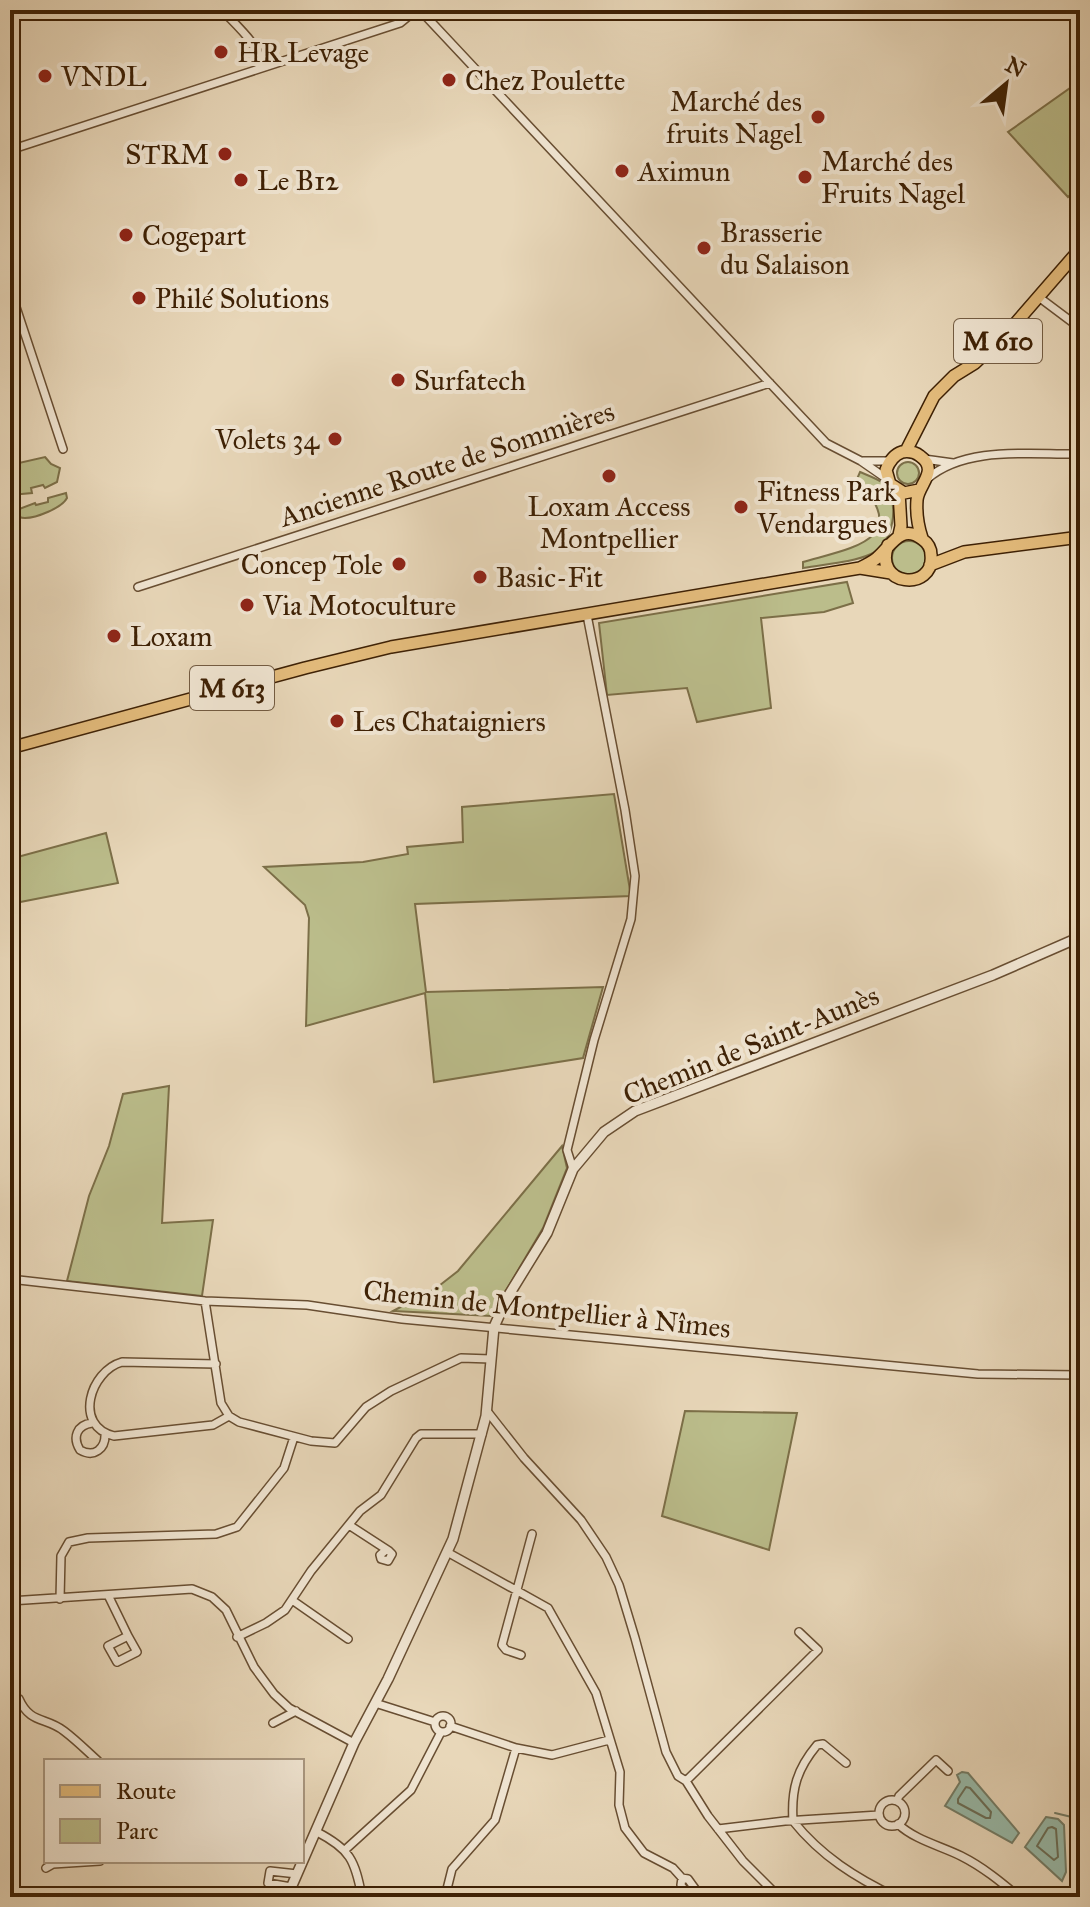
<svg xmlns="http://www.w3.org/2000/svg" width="1090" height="1907" font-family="'IM FELL Great Primer',serif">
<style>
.green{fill:#bbbd8b;stroke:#7c6f48;stroke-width:2}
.water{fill:#98baa9;stroke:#747d67;stroke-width:2}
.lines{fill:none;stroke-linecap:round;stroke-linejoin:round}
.shore{stroke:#6b6e57;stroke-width:2}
.stream{stroke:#747d67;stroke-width:2}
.minor-casing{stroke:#684e32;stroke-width:10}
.tertiary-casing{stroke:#684e32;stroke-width:12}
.primary-casing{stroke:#3e2105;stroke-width:14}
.minor{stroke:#f0e5d2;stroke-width:7}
.tertiary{stroke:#f0e5d2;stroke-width:9}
.primary{stroke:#e4bc7c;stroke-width:11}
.poi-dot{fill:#8f2418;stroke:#f0e5d2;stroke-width:3}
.labels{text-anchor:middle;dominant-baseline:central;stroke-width:8;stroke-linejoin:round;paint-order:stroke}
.shield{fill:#f0e5d2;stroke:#735c42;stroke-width:2}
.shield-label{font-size:26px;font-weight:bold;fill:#3e2105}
.poi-label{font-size:28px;fill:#3e2105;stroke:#f0e5d2;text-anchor:start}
.street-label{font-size:28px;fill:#3e2105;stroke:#f0e5d2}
</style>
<rect width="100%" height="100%" fill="#e8d7b9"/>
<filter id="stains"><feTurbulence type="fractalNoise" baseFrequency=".0025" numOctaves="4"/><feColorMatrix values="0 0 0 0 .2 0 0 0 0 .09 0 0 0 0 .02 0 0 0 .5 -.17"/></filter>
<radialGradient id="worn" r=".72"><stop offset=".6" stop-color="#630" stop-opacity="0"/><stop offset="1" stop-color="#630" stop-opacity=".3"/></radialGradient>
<!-- green -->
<path class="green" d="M 1080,81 L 1080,187 L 1068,197 L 1008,132 Z
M 45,457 L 51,464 L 60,468 L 57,482 L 45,488 L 43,485 L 31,488 L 32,493 L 11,495 L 10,465 Z
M897 473a11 11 0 1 1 22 0a11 11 0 1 1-22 0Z
M 860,472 C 867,475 878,479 883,483 C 901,501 894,544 871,554 C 851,563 824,564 803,568 L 803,562 C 851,548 914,540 857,479 Z
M 66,493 L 67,498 C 62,508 36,518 25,518 C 18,518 18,515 14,511 L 35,503 L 36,505 L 48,502 L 48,498 Z
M892 558a17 17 0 1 1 34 0a17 17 0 1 1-34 0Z
M 847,582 L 853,603 L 824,612 L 761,618 L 771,708 L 697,722 L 687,688 L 607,695 L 599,623 Z
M 614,794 L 631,896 L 415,904 L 426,992 L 603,987 L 583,1058 L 434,1082 L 425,993 L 306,1026 L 309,918 L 305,905 L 264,867 L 363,862 L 408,854 L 407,847 L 463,842 L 462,807 Z
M 106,833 L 118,883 L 10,904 L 10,859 Z
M 169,1086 L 162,1223 L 213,1220 L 202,1296 L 67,1281 L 89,1196 L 109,1146 L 123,1094 Z
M 562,1146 L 567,1168 L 543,1228 L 491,1316 L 393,1311 L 435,1289 L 458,1271 Z
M 685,1411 L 797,1413 L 769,1550 L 662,1516 Z"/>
<!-- water -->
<path class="water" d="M 962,1772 L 968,1773 L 1019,1833 L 1012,1843 L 945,1806 L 960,1782 L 957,1775 Z
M 1046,1817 L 1058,1819 L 1064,1825 L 1066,1872 L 1062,1881 L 1025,1847 Z"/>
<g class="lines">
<!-- shore -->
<path class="shore" d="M 966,1787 L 970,1788 L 991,1812 L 990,1818 L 986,1818 L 958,1803 L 958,1799 Z
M 1052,1827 L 1056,1829 L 1058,1857 L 1054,1860 L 1037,1846 L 1048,1828 Z"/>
<!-- stream -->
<path class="stream" d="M 1055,1813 L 1080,1819"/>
<defs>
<path id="minor" d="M 222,10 C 239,28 258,44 264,67
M 420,10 L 826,443 L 861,461 L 887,479
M 10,150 L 400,23 L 416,10
M 10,289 L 63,449
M 1040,298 L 1080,328
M 924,459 L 953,463
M 863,461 L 889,461
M 927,479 C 966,445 1032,455 1080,454
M 138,587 L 770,383
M 573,1169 L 567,1150 L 594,1040 L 631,919 L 635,876 L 625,810 L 587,615
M 10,1279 L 205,1301 L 307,1305 L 402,1319 L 978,1374 L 1080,1375
M 205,1301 L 221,1403 L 229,1416 L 239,1422 L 311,1441 L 335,1443 L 366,1407 L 391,1391 L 461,1358 L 491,1359
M 216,1364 L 122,1362 C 90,1371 73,1426 114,1436 L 213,1425 L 229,1416
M 487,1411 L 524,1458 L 581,1520 L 606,1557 L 619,1585 L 635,1638 L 666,1752 L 678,1776 L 686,1781 L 708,1816 L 743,1861 L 779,1897
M 92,1423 C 77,1425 72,1437 80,1450 C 94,1458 106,1449 105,1433
M 349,1525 L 389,1551 L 392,1554 L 388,1561 L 381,1559 L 380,1555 L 386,1550
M 447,1552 L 548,1608 L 596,1693 L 620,1772 L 619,1805 L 625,1828 L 644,1853 L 673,1868 L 682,1878 L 688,1879 L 701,1897
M 108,1595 L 128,1636 L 108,1646 L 117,1662 L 137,1652 L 128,1636
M 60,1599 L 61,1556 L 69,1542 L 88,1538 L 216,1534 L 237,1527 L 284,1468 L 294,1437
M 292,1600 L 348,1639
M 10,1601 L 192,1589 L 212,1597 L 226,1610 L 254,1667 L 274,1694 L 289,1708 L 354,1743
M 237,1637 L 266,1623 L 285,1610 L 311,1571 L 360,1511 L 381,1495 L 416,1438 L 421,1434 L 482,1434
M 521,1655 L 506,1650 L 502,1645 L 532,1534
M 19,1699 C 30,1724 46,1717 64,1731 C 76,1740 87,1751 98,1761
M 375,1703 L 435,1722
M435 1724a8 8 0 1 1 16 0a8 8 0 1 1-16 0Z
M 273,1723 L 296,1711
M 516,1748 L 552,1755 L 609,1740
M 846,1763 L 823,1744 L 817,1745 C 797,1769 791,1789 793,1821 C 821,1856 856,1878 896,1897
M 686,1781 L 818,1650 L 799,1632
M879 1813a13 13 0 1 1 26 0a13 13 0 1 1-26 0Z
M 897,1801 L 899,1796 L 936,1760 L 948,1771
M 898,1824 C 915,1840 941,1846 961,1856 C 983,1867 1001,1882 1019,1897
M 718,1829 L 785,1821 L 879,1815
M 317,1832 C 350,1849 355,1860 362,1897
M 346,1849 L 411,1790 L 441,1732
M 46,1868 L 53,1864 L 100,1861
M 682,1878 L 681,1885 L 690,1897
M 291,1887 L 268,1883 L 270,1871 L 297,1874
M 445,1897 L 452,1869 L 495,1820 L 516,1748 L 450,1726"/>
<path id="tertiary" d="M 287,1897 L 354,1743 L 388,1679 L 453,1539 L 486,1416 L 494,1327 L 507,1298 L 547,1233 L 573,1169 L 604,1132 L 635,1111 L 993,975 L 1080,937"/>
<path id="primary" d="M 906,451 L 934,396 L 954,376 L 975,363 L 1007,333 L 1080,249
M 919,490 L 904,493 L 890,484 L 886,470 C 889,462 893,455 902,452 C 908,451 915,452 920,456 C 940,470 918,485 917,500 C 916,513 918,526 922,538
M 899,492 L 901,526 L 899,535
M 930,565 L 964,552 L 1080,537
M 860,568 C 866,565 872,562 877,558 C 891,546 901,523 922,539 C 928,543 931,548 931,555 C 935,592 872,587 888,545
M 10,748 L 305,668 L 391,647 L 860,568 L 891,573"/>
</defs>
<!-- minor casing -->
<use href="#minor" class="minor-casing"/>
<!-- tertiary casing -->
<use href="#tertiary" class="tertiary-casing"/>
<!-- primary casing -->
<use href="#primary" class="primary-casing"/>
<!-- minor -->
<use href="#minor" class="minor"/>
<!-- tertiary -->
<use href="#tertiary" class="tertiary"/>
<!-- primary -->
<use href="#primary" class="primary"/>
</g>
<!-- markers -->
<g class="poi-dot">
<circle cx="221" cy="52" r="8"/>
<circle cx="45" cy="76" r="8"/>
<circle cx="449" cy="80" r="8"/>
<circle cx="818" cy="117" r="8"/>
<circle cx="225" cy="154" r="8"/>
<circle cx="622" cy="171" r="8"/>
<circle cx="805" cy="177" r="8"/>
<circle cx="241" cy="180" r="8"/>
<circle cx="126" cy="235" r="8"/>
<circle cx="704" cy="248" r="8"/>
<circle cx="139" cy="298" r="8"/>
<circle cx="398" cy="380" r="8"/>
<circle cx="335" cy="439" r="8"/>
<circle cx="609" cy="476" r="8"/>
<circle cx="741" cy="507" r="8"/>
<circle cx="399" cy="564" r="8"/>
<circle cx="480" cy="577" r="8"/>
<circle cx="247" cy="605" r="8"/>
<circle cx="114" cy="636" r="8"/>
<circle cx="337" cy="721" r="8"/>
</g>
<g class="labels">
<!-- shield labels -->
<g class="shield">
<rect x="954" y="319" width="88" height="44" rx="6"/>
<rect x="190" y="666" width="84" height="44" rx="6"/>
</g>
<g class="shield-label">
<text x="998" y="341">M 610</text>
<text x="232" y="688">M 613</text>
</g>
<!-- poi labels -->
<g class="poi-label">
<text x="237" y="52">HR Levage</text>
<text x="61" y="76">VNDL</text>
<text x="465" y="80">Chez Poulette</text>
<text x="802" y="101" text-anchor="end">Marché des<tspan x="802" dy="32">fruits Nagel</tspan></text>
<text x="209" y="154" text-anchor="end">STRM</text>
<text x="821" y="161">Marché des<tspan x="821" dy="32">Fruits Nagel</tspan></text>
<text x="638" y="171">Aximun</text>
<text x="257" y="180">Le B12</text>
<text x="720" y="232">Brasserie<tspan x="720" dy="32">du Salaison</tspan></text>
<text x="142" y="235">Cogepart</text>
<text x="155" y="298">Philé Solutions</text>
<text x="414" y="380">Surfatech</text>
<text x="319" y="439" text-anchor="end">Volets 34</text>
<text x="757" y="491">Fitness Park<tspan x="757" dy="32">Vendargues</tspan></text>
<text x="609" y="506" text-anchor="middle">Loxam Access<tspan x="609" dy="32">Montpellier</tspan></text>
<text x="383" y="564" text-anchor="end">Concep Tole</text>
<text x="496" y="577">Basic-Fit</text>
<text x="263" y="605">Via Motoculture</text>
<text x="130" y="636">Loxam</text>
<text x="353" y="721">Les Chataigniers</text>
</g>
<!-- street labels -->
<g class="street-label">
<text transform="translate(447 464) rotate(-18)">Ancienne Route de Sommières</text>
<text transform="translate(751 1045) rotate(-22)">Chemin de Saint-Aunès</text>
<text transform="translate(547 1309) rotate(6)">Chemin de Montpellier à Nîmes</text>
</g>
</g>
<!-- margin -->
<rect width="1090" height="1907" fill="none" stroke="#e8d7b9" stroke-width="40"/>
<rect x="12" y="12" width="1066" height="1883" fill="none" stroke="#3e2105" stroke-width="4"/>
<rect x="20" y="20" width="1050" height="1867" fill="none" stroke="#3e2105" stroke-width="2"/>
<!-- legend -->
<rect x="44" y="1759" width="260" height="104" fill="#f0e5d2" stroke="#a99780" stroke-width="2"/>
<rect x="60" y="1785" width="40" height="12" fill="#e4bc7c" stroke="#a99780" stroke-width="2"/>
<text x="116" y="1799" font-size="24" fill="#3e2105">Route</text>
<rect x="60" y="1819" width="40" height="24" fill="#bbbd8b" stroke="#a99780" stroke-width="2"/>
<text x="116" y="1839" font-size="24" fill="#3e2105">Parc</text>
<!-- north arrow -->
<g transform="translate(1006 84) rotate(29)" stroke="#f0e5d2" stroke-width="6" paint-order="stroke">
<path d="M0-6L14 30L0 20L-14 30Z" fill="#3e2105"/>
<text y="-12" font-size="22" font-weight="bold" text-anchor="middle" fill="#3e2105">N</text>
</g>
<rect width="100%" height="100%" filter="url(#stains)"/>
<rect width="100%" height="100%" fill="url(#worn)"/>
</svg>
